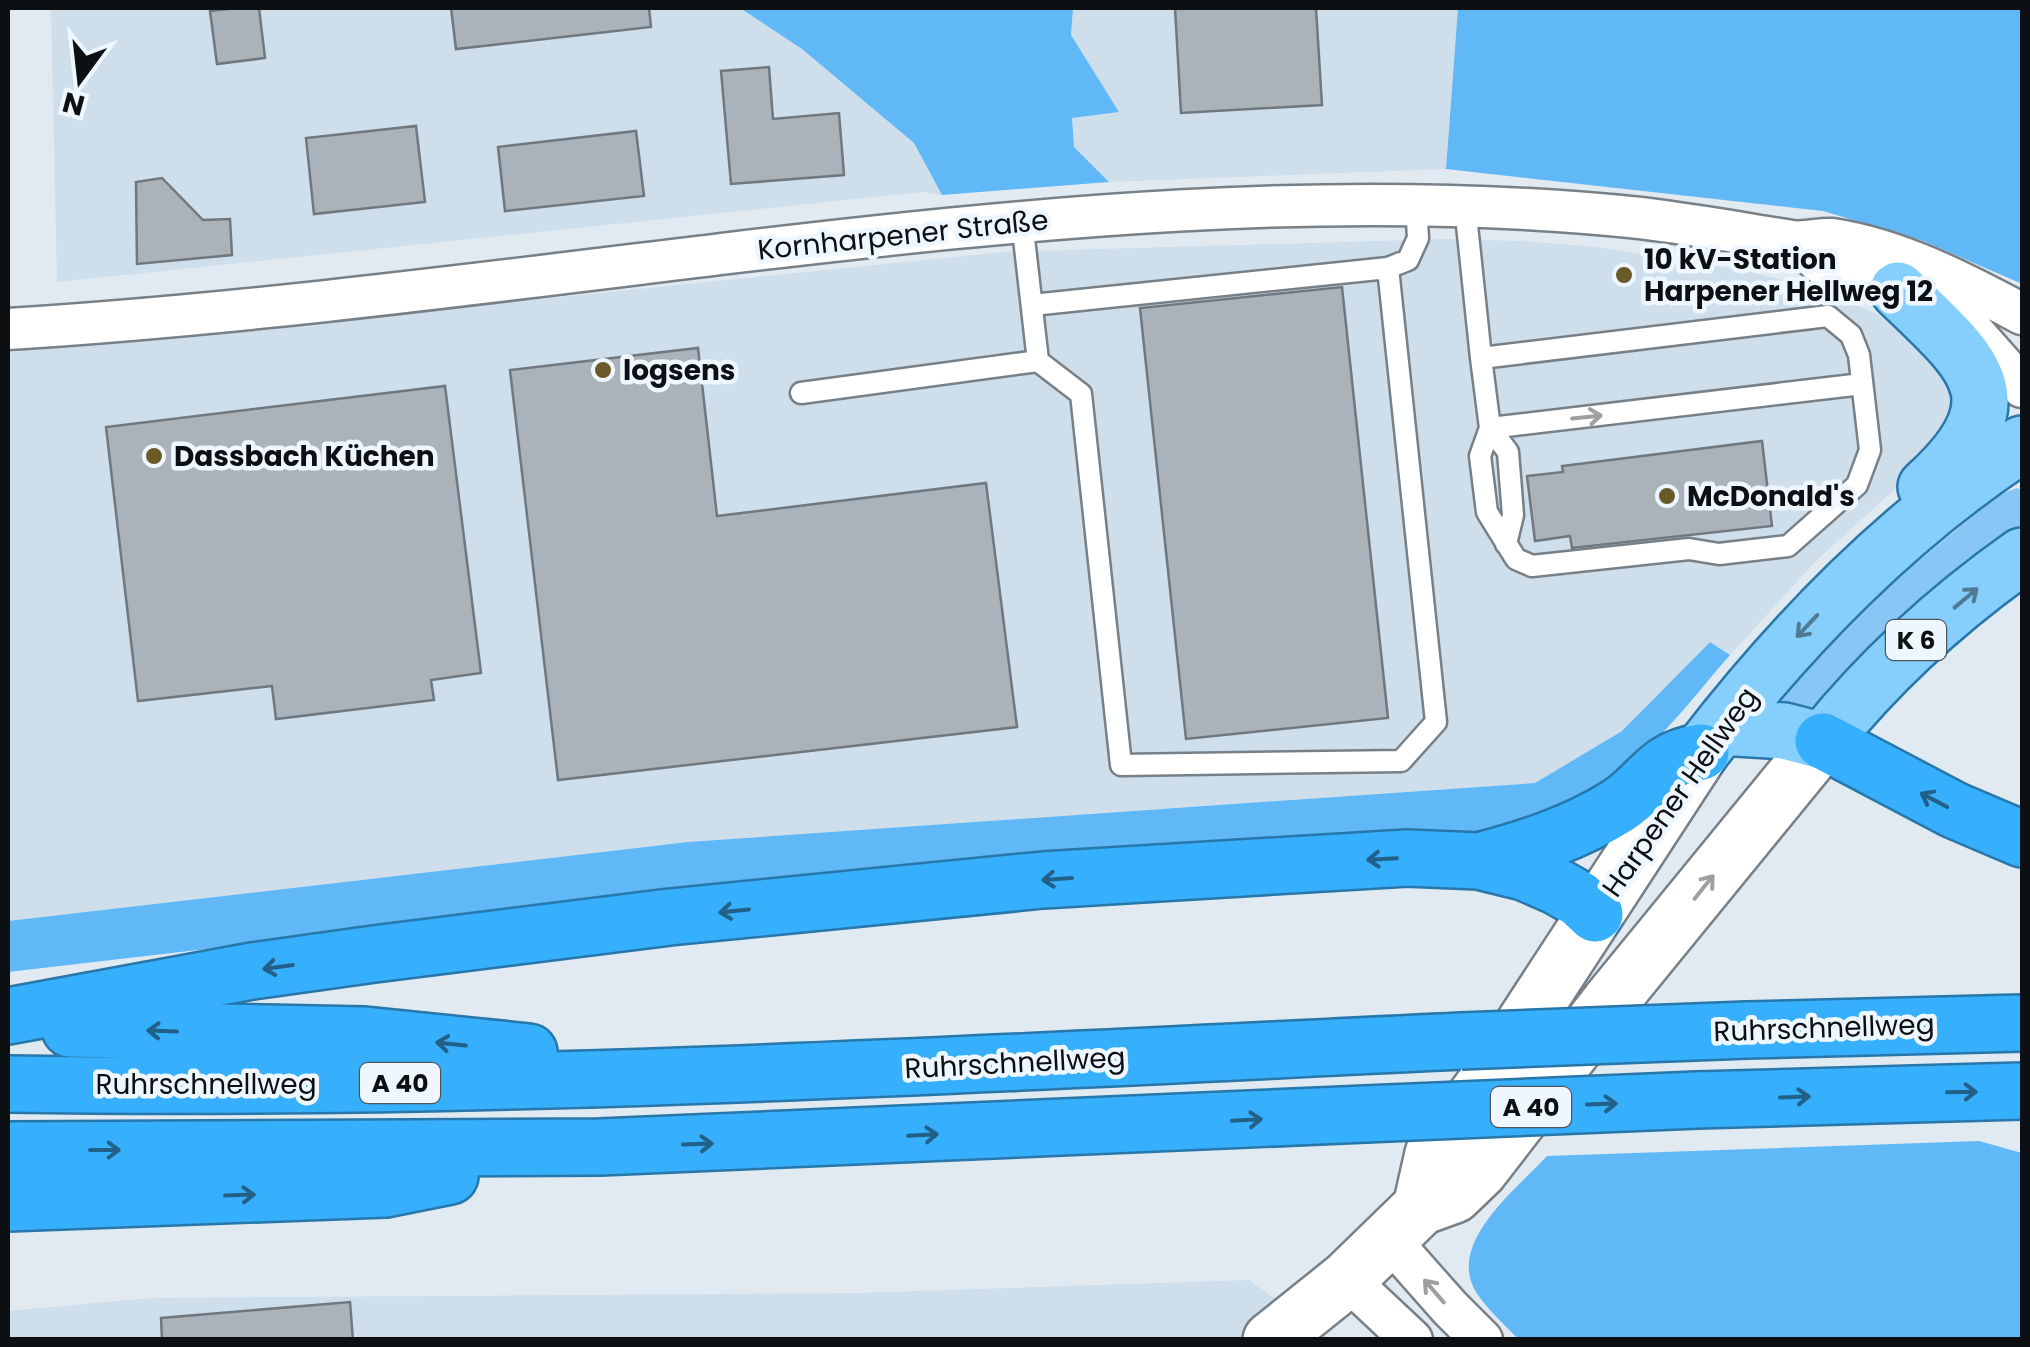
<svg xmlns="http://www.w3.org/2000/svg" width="2030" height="1347" font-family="Poppins,sans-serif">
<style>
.built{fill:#cedeeb}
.green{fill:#88c6f6}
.forest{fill:#61b8f7}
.building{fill:#aab3ba;stroke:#70787f;stroke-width:2.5}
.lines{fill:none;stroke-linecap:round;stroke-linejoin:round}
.service-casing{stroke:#788087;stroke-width:25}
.minor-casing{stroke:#788087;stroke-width:45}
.secondary-casing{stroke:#788087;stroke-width:60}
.primary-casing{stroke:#2877aa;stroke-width:60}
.motorway-casing{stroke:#2877aa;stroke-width:60}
.service{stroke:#fff;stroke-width:20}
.minor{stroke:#fff;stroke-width:40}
.secondary{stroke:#fff;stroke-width:55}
.primary{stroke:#86cffd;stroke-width:55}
.motorway{stroke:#36affc;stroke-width:55}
.motorway-bridge-casing{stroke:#2877aa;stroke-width:60;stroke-linecap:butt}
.motorway-bridge{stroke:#36affc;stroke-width:55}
.oneway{stroke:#9e9fa0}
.oneway2{stroke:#507993}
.oneway3{stroke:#226087}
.poi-dot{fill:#6a5a28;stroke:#eef7ff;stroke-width:4}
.labels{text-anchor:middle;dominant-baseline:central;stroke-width:9;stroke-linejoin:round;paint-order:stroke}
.shield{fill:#eef7ff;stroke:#505559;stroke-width:2.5}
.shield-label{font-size:25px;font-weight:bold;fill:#0d1012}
.street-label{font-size:28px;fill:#0d1012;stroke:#eef7ff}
.poi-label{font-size:28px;font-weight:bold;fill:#0d1012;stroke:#eef7ff;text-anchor:start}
</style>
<rect width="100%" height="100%" fill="#e1eaf1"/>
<!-- built -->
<path class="built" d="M 51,8 L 740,8 L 802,49 L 914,143 L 942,195 L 923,192 L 57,282 Z
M 1073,8 L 1458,8 L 1446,169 L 1109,182 L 1074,147 L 1071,118 L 1118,112 L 1071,35 Z
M 1444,239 L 1521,241 L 1597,247 L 1747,271 L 1810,287 L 1905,325 L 1930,344 L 1952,393 L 1950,414 L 1917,469 L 1817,560 L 1730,655 L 1710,642 L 1622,731 L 1535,783 L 688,842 L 8,921 L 8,353 L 1003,252 Z
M 1249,1280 L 1330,1339 L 8,1340 L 8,1311 L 151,1298 L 856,1293 Z"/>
<!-- green -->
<path class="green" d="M 2017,488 L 2022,490 L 2022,529 L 1809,719 L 1780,706 L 1783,695 L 1884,589 L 2000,494 Z"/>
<!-- forest -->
<path class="forest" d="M 740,8 L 1073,8 L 1071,35 L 1119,112 L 1072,118 L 1074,147 L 1109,182 L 942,195 L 914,143 L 802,49 Z
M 1458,8 L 2022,8 L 2022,280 L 2020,283 L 1923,241 L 1823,211 L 1446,169 Z
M 1710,642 L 1730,655 C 1693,697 1658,746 1611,778 C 1586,795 1556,797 1541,824 L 1518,831 L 733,888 L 8,972 L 8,921 L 688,842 L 1535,783 L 1622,731 Z
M 1979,1141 L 2022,1153 L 2022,1339 L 1518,1339 C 1504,1324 1487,1309 1476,1292 C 1446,1243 1517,1189 1547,1156 Z"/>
<!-- building -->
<path class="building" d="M 237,8 L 259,8 L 265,58 L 217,64 L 210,11 Z
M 451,8 L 649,8 L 651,27 L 456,49 Z
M 1175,8 L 1316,8 L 1322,105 L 1181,113 Z
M 769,67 L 773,119 L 839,113 L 844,175 L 731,184 L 721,71 Z
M 416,126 L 425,202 L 314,214 L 306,138 Z
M 636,131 L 644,196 L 505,211 L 498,147 Z
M 162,178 L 203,220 L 230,219 L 232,255 L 137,264 L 136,182 Z
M 1342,287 L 1388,718 L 1186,739 L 1140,308 Z
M 698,348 L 717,516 L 986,483 L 1017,727 L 558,780 L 510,370 Z
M 445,386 L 481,673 L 431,680 L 434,700 L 276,719 L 272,686 L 138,701 L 106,427 Z
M 1762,441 L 1772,526 L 1572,548 L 1570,536 L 1535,541 L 1527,476 L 1563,472 L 1562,466 Z
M 350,1302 L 353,1340 L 162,1340 L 161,1318 Z"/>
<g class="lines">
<defs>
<path id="service" d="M 1465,206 L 1481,358
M 1022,221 L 1038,361 L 1081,394 L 1121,765 L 1401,761 L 1436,722 L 1388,268 L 1408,260 L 1418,238 L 1416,205
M 1032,305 L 1388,268
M 1828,316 L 1851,335 L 1859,355 L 1870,450 L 1857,485 L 1788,546 L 1719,554 L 1689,549 L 1532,566 L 1516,559 L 1487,512 L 1480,456 L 1490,428 L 1481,358 Z
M 801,393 L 1038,361
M 1490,428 L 1862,384
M 1490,428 L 1508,452 L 1513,515 L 1506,544"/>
<path id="minor" d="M 1799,243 L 1820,263 L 1898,290 L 1925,296 L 1949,310 L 1969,327 L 2022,387
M 8,329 C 246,314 483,283 721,254 C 1025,218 1334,186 1640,218 C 1691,224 1741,233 1792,241 C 1806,243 1819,238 1832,239 C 1899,249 1964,283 2022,314
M 1389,1239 L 1450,1308 L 1482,1340
M 1347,1279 L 1412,1340"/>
<path id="secondary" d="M 1421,1207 L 1433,1154 L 1484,1085 L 1701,752
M 1271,1340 L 1347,1279 L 1421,1207 L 1454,1195 L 1480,1170 L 1609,1003 L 1823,741"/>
<path id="primary" d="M 1898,290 C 1973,363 2024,398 1926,487
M 1721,727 L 1784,731 L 1823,741 C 1881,669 1947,609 2022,556
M 1701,752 C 1793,633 1896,527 2022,444"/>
<path id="motorway" d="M 1823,741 L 1954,810 L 2022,839
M 1479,861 C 1528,848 1575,833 1618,806 C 1653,783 1655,759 1701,752
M 8,1016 L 252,971 L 374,954 L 670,917 L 1043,880 L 1407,858 L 1479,861 L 1524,872 L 1556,886 L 1579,899 L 1595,914
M 70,1029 L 365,1035 L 529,1052
M 1747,1030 L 2022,1023
M 8,1084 C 492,1092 977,1064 1461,1041
M 1697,1100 L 2022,1091
M 8,1150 L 600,1147 L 1365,1114
M 8,1203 L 385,1189 L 450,1176"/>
</defs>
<!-- service casing -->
<use href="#service" class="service-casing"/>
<!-- minor casing -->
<use href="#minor" class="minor-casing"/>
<!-- secondary casing -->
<use href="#secondary" class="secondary-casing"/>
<!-- primary casing -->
<use href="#primary" class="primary-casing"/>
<!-- motorway casing -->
<use href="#motorway" class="motorway-casing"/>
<!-- service -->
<use href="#service" class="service"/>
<!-- minor -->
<use href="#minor" class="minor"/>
<!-- secondary -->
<use href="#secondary" class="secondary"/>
<!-- primary -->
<use href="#primary" class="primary"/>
<!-- motorway -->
<use href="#motorway" class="motorway"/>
<defs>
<path id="motorway-bridge" d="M 1461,1041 L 1747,1030
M 1365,1114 L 1697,1100"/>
</defs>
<!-- motorway-bridge casing -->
<use href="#motorway-bridge" class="motorway-bridge-casing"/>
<!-- motorway-bridge -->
<use href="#motorway-bridge" class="motorway-bridge"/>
</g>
<!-- one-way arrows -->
<defs><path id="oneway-shaft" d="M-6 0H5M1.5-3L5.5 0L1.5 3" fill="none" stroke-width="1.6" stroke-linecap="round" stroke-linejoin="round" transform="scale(2.5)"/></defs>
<g class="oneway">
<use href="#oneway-shaft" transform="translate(1587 417) rotate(-6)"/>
<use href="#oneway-shaft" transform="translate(1704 887) rotate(-51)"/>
<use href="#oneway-shaft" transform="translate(1434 1291) rotate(-131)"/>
</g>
<g class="oneway2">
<use href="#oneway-shaft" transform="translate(1966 598) rotate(-40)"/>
<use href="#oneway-shaft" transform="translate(1807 626) rotate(133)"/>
</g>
<g class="oneway3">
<use href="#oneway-shaft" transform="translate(1934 800) rotate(-152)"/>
<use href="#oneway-shaft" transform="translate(1382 859) rotate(177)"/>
<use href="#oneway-shaft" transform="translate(1057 879) rotate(176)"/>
<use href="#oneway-shaft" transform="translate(734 911) rotate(174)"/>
<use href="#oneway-shaft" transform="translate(278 967) rotate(172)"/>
<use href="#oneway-shaft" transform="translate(162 1031) rotate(-178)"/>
<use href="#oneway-shaft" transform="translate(451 1044) rotate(-174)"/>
<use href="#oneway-shaft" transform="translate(1962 1092) rotate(-1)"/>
<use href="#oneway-shaft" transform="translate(1795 1097) rotate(-2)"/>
<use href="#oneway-shaft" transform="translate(1602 1104) rotate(-2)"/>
<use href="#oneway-shaft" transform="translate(1247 1120) rotate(-3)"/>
<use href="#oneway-shaft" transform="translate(923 1135) rotate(-3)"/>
<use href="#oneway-shaft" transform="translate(698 1144) rotate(-2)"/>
<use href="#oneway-shaft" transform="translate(105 1150)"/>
<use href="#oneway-shaft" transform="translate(240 1195) rotate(-2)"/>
</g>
<!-- markers -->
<g class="poi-dot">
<circle cx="1624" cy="275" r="10"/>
<circle cx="603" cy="370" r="10"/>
<circle cx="154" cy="456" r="10"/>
<circle cx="1667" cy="496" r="10"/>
</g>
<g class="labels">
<!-- shield labels -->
<g class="shield">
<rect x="1886" y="620" width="60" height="40" rx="8"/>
<rect x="360" y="1063" width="80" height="40" rx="8"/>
<rect x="1491" y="1087" width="80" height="40" rx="8"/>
</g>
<g class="shield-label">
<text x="1916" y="640">K 6</text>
<text x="400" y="1083">A 40</text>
<text x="1531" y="1107">A 40</text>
</g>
<!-- street labels -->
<g class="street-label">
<text transform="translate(903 235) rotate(-6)">Kornharpener Straße</text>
<text transform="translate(1680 792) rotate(-55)">Harpener Hellweg</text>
<text transform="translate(1824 1028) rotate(-2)">Ruhrschnellweg</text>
<text transform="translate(1015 1063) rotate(-3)">Ruhrschnellweg</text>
<text x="206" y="1084">Ruhrschnellweg</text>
</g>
<!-- poi labels -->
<g class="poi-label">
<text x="1644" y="259">10 kV-Station<tspan x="1644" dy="32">Harpener Hellweg 12</tspan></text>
<text x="623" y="370">logsens</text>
<text x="174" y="456">Dassbach Küchen</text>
<text x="1687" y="496">McDonald's</text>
</g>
</g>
<!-- border -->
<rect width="2030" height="1347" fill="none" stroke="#0d1012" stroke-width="20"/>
<!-- north arrow -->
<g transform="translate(80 80) rotate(195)" stroke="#eef7ff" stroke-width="8" paint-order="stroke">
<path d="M0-8L18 38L0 25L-18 38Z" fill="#0d1012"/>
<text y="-15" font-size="28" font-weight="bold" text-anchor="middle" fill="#0d1012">N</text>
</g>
</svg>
